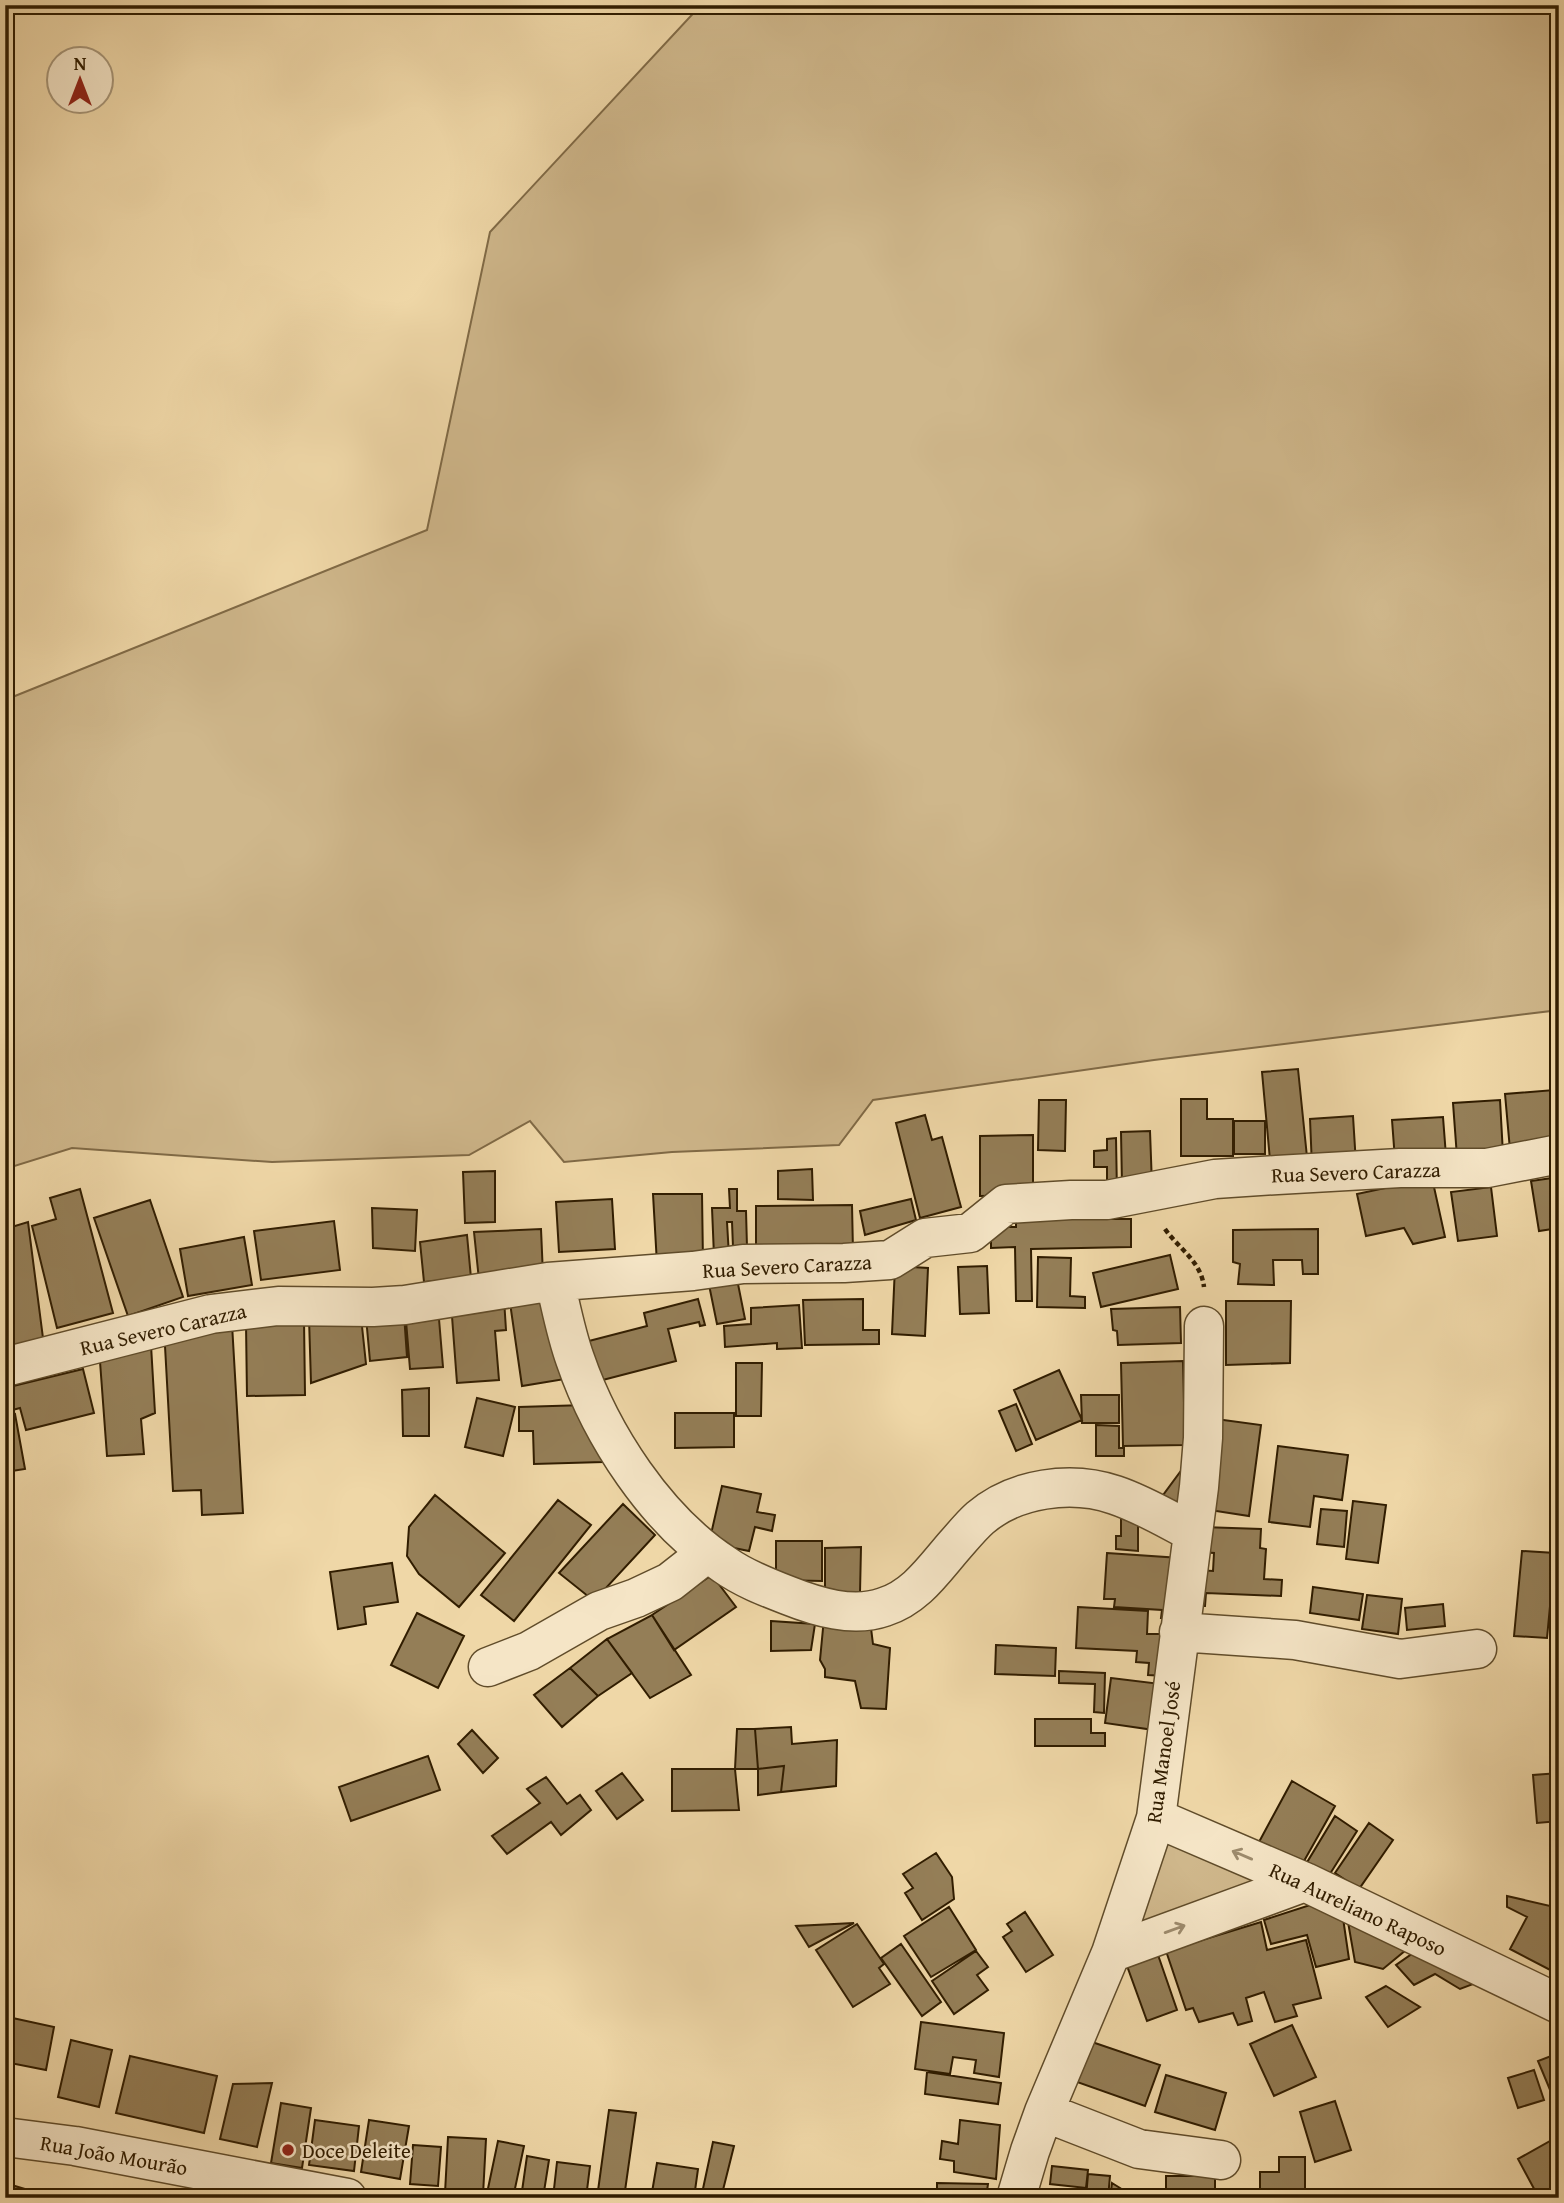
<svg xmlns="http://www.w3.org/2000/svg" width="1564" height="2203" font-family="'Gentium Book Plus',serif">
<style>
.green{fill:#cfb78b;stroke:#806a46;stroke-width:2}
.building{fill:#947e57;stroke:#311d00;stroke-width:2}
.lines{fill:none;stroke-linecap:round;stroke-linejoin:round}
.minor-casing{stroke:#604c2a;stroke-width:41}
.tertiary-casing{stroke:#604c2a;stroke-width:41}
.path{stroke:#311d00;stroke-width:4.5;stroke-dasharray:5 3.5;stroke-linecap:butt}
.minor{stroke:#f5e5c6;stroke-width:38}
.tertiary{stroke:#f5e5c6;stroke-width:38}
.oneway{stroke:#9d8b6d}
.poi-dot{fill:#8f2418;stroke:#f5e5c6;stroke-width:2.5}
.labels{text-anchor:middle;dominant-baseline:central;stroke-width:5;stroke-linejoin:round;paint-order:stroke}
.street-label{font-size:21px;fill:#311d00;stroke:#f5e5c6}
.poi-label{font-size:21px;fill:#311d00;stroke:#f5e5c6;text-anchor:start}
</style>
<rect width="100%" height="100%" fill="#efd7a7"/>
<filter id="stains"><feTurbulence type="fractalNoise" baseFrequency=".00286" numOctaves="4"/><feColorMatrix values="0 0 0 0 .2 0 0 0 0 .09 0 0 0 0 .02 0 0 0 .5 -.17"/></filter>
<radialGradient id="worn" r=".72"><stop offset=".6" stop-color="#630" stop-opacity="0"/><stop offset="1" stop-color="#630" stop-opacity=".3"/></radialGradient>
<!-- green -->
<path class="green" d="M 701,5 L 1559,5 L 1559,1010 L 1154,1060 L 873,1100 L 839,1145 L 672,1152 L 564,1162 L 530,1121 L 469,1155 L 272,1162 L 72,1148 L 5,1169 L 5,700 L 427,530 L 490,232 Z
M 1162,1830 L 1279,1888 L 1135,1931 Z"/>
<!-- building -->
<path class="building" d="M 1298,1069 L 1307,1157 L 1270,1160 L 1262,1072 Z
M 1554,1090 L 1555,1104 L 1559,1103 L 1559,1145 L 1510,1150 L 1505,1094 Z
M 1181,1099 L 1207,1099 L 1207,1119 L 1233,1119 L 1233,1156 L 1181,1156 Z
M 1039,1100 L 1066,1100 L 1065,1151 L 1038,1150 Z
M 1500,1100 L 1503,1154 L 1457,1157 L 1453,1103 Z
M 925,1115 L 932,1140 L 942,1137 L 961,1207 L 920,1218 L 896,1123 Z
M 1353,1116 L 1356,1164 L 1312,1167 L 1310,1119 Z
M 1443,1117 L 1446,1156 L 1395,1160 L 1392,1120 Z
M 1234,1121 L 1265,1121 L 1265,1154 L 1234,1154 Z
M 1150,1131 L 1152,1185 L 1122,1185 L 1121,1132 Z
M 1033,1135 L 1033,1195 L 980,1196 L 980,1136 Z
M 1116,1138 L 1117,1194 L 1107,1194 L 1107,1167 L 1094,1167 L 1094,1151 L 1107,1150 L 1107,1139 Z
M 812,1169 L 813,1200 L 778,1199 L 778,1171 Z
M 495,1171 L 495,1222 L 465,1223 L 463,1172 Z
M 1559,1177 L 1559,1228 L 1539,1231 L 1531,1181 Z
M 1432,1178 L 1445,1237 L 1413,1244 L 1404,1228 L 1366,1236 L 1357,1194 Z
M 1491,1187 L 1497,1236 L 1458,1241 L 1451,1192 Z
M 80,1189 L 113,1313 L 57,1328 L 32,1226 L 56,1219 L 50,1198 Z
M 729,1189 L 737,1189 L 737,1211 L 746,1211 L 747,1247 L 733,1247 L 732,1222 L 727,1222 L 729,1256 L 714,1256 L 712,1208 L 730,1208 Z
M 653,1194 L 702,1194 L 703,1262 L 657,1264 Z
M 612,1199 L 615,1249 L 559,1252 L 556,1202 Z
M 911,1199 L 916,1220 L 865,1235 L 860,1211 Z
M 150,1200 L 183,1297 L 128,1316 L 94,1218 Z
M 852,1205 L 853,1251 L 756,1252 L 756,1206 Z
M 1110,1205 L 1110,1219 L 1131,1219 L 1131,1247 L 1031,1249 L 1032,1301 L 1016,1301 L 1015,1247 L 991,1248 L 991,1227 L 1016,1227 L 1016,1215 Z
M 372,1208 L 417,1210 L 415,1251 L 373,1248 Z
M 334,1221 L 340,1270 L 261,1280 L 254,1231 Z
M 28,1222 L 43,1338 L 5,1348 L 5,1229 Z
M 541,1229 L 543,1275 L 479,1280 L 474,1232 Z
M 1318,1229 L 1318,1274 L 1303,1274 L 1302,1260 L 1273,1260 L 1274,1285 L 1238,1284 L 1240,1264 L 1233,1262 L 1233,1230 Z
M 467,1235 L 471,1278 L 424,1282 L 420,1242 Z
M 244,1237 L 252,1285 L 188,1296 L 180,1249 Z
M 1170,1255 L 1178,1289 L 1101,1307 L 1093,1273 Z
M 1038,1257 L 1071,1258 L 1070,1296 L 1085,1297 L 1085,1308 L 1037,1307 Z
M 895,1266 L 928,1268 L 925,1336 L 892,1334 Z
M 987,1266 L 989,1313 L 960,1314 L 958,1267 Z
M 736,1274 L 745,1319 L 717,1324 L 708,1280 Z
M 553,1289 L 565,1379 L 522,1386 L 509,1296 Z
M 504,1299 L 506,1330 L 495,1331 L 499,1380 L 457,1383 L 451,1303 Z
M 698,1299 L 705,1325 L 700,1326 L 699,1322 L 668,1329 L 676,1361 L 595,1382 L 585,1342 L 647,1326 L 644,1313 Z
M 863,1299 L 863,1330 L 879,1330 L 879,1344 L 805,1345 L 803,1300 Z
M 1226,1301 L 1291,1301 L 1290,1363 L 1226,1365 Z
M 799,1305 L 802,1348 L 777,1349 L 777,1343 L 725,1347 L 724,1326 L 751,1324 L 751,1308 Z
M 438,1307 L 443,1367 L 410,1369 L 405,1309 Z
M 1180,1307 L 1181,1343 L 1118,1345 L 1117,1331 L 1113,1330 L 1111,1309 Z
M 404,1314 L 407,1357 L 370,1361 L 366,1317 Z
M 361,1317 L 366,1364 L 311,1383 L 309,1318 Z
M 304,1320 L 305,1395 L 247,1396 L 246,1324 Z
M 232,1324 L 243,1513 L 202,1515 L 201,1490 L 173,1491 L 164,1328 Z
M 151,1345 L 155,1413 L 141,1419 L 144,1454 L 107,1456 L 99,1348 Z
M 1183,1361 L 1185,1445 L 1123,1446 L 1121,1363 Z
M 736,1363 L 762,1363 L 761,1416 L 736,1416 Z
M 83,1369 L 94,1413 L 26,1430 L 20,1408 L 5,1412 L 5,1388 Z
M 1059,1370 L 1082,1420 L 1036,1440 L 1014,1390 Z
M 429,1388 L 429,1436 L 403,1436 L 402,1390 Z
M 1081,1395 L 1119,1395 L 1119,1423 L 1082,1423 Z
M 477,1398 L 515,1407 L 503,1456 L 465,1447 Z
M 1016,1404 L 1032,1444 L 1016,1451 L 999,1411 Z
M 586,1405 L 602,1440 L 603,1462 L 534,1464 L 533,1431 L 519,1431 L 519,1407 Z
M 675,1413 L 734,1413 L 734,1447 L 675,1448 Z
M 15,1414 L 25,1469 L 5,1472 L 5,1416 Z
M 1216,1419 L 1261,1425 L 1249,1516 L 1203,1509 Z
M 1096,1425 L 1119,1426 L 1119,1448 L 1124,1448 L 1124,1456 L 1096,1456 Z
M 1278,1446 L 1348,1455 L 1342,1500 L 1314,1496 L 1310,1527 L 1269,1522 Z
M 1183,1468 L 1191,1519 L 1158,1502 Z
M 722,1486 L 761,1494 L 757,1512 L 775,1515 L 772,1531 L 755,1527 L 749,1551 L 709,1543 Z
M 435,1495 L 505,1553 L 459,1607 L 419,1574 L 407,1556 L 409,1527 Z
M 558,1500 L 591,1525 L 514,1621 L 481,1595 Z
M 1353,1501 L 1386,1505 L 1378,1563 L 1346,1559 Z
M 623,1504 L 655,1535 L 594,1601 L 559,1573 Z
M 1321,1509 L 1347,1511 L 1344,1547 L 1317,1544 Z
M 1121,1514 L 1138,1514 L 1138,1551 L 1116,1549 L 1116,1536 L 1121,1536 Z
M 1202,1527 L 1261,1529 L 1260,1548 L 1266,1549 L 1264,1579 L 1282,1580 L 1281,1596 L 1206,1593 L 1205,1606 L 1196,1606 L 1198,1570 L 1213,1571 L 1214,1553 L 1200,1552 Z
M 776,1541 L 822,1541 L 822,1581 L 776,1580 Z
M 861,1547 L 860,1593 L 825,1595 L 825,1548 Z
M 1522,1551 L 1555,1553 L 1547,1638 L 1514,1636 Z
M 1107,1553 L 1180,1558 L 1169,1618 L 1161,1618 L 1162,1610 L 1114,1607 L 1115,1599 L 1104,1599 Z
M 392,1563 L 398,1602 L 364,1607 L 366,1624 L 338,1629 L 330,1572 Z
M 712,1575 L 736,1607 L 674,1650 L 652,1615 Z
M 1313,1587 L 1363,1594 L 1359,1620 L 1310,1613 Z
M 1367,1595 L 1402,1599 L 1398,1634 L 1362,1629 Z
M 1443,1604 L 1445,1626 L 1407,1630 L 1405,1608 Z
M 1078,1607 L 1148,1611 L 1147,1634 L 1161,1634 L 1165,1676 L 1148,1675 L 1149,1663 L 1136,1662 L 1137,1651 L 1076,1648 Z
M 417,1613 L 464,1636 L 438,1688 L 391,1665 Z
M 652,1615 L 691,1675 L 650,1698 L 607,1639 Z
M 824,1618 L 870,1620 L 873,1644 L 890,1648 L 886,1709 L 861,1708 L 855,1681 L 825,1677 L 825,1669 L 820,1660 Z
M 771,1621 L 815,1624 L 811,1650 L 771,1651 Z
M 607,1639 L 632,1673 L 598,1696 L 570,1668 Z
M 996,1645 L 1056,1648 L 1055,1676 L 995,1674 Z
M 570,1668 L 598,1696 L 562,1727 L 534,1695 Z
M 1059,1671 L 1105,1673 L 1104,1713 L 1094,1712 L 1095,1684 L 1059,1683 Z
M 1111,1678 L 1161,1684 L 1154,1730 L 1105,1723 Z
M 1035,1719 L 1091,1719 L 1091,1733 L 1105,1733 L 1105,1746 L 1035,1746 Z
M 791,1727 L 792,1744 L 837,1740 L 836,1786 L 781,1792 L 784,1766 L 758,1769 L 755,1729 Z
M 737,1729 L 755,1729 L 758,1769 L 735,1769 Z
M 472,1730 L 498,1758 L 483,1773 L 458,1744 Z
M 428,1756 L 440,1790 L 351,1821 L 339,1787 Z
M 784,1766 L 781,1792 L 758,1795 L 758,1769 Z
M 672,1769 L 735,1769 L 739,1810 L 672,1811 Z
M 622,1773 L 643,1800 L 617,1819 L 596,1791 Z
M 1559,1773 L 1559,1821 L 1537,1823 L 1533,1775 Z
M 546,1777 L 567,1804 L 580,1795 L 591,1810 L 561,1835 L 551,1822 L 507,1854 L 492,1836 L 540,1803 L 527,1789 Z
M 1292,1781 L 1335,1806 L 1304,1861 L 1259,1842 Z
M 1335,1816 L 1357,1831 L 1328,1877 L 1306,1864 Z
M 1369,1823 L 1393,1840 L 1359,1889 L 1335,1873 Z
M 936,1853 L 952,1877 L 954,1899 L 922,1920 L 905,1893 L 913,1888 L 903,1874 Z
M 1507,1896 L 1559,1908 L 1558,1974 L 1510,1949 L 1527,1917 L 1507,1907 Z
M 1310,1905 L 1343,1918 L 1349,1959 L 1316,1967 L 1307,1935 L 1271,1944 L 1264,1920 Z
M 949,1907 L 976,1950 L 931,1977 L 904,1936 Z
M 1025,1912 L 1053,1955 L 1026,1972 L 1003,1937 L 1012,1931 L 1007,1924 Z
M 1261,1922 L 1267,1950 L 1306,1940 L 1321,1998 L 1293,2005 L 1297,2016 L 1275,2022 L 1264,1992 L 1246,1998 L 1252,2021 L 1238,2025 L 1233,2013 L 1199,2022 L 1193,2008 L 1186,2010 L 1166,1951 Z
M 1348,1922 L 1412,1945 L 1383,1969 L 1355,1962 Z
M 854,1923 L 809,1947 L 796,1926 Z
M 857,1924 L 884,1964 L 879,1968 L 890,1984 L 853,2007 L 816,1950 Z
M 901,1944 L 941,2002 L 922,2016 L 881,1958 Z
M 1419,1949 L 1484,1980 L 1460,1989 L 1435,1974 L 1414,1985 L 1396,1965 Z
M 976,1951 L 988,1967 L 977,1975 L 988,1990 L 954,2014 L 932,1981 Z
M 1157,1952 L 1177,2010 L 1147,2021 L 1126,1963 Z
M 1386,1986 L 1420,2007 L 1388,2027 L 1366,1997 Z
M 8,2017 L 54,2027 L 46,2070 L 5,2062 L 5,2022 Z
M 921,2022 L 1004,2033 L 999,2077 L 974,2073 L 976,2060 L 953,2057 L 950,2074 L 915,2069 Z
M 1292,2025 L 1316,2077 L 1274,2096 L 1250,2044 Z
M 71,2040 L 112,2050 L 99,2107 L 58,2097 Z
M 1092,2042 L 1160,2065 L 1145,2106 L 1077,2082 Z
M 1559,2053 L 1559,2095 L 1553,2097 L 1538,2061 Z
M 130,2056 L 217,2076 L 204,2133 L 116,2113 Z
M 1534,2070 L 1544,2100 L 1518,2108 L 1508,2078 Z
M 927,2072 L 1001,2083 L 998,2104 L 925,2094 Z
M 1166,2075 L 1226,2093 L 1215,2130 L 1155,2112 Z
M 272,2083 L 257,2147 L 220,2139 L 233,2084 Z
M 1335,2101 L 1351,2150 L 1315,2162 L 1300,2112 Z
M 281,2103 L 311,2108 L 302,2168 L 271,2163 Z
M 609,2110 L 636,2113 L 624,2198 L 597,2198 Z
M 315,2120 L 359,2126 L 354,2171 L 309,2165 Z
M 369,2120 L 409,2126 L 400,2179 L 361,2172 Z
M 960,2120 L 1000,2125 L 996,2179 L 954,2172 L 954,2161 L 940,2159 L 942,2141 L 958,2144 Z
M 1559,2136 L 1559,2189 L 1545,2198 L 1539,2198 L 1518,2159 Z
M 448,2137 L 486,2139 L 483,2195 L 445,2193 Z
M 498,2141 L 524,2146 L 513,2198 L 486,2198 Z
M 713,2142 L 734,2146 L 721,2198 L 701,2198 Z
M 413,2145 L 441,2147 L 438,2186 L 410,2184 Z
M 527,2156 L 549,2160 L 543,2198 L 521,2198 Z
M 1279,2157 L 1305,2157 L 1305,2198 L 1260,2198 L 1260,2172 L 1279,2172 Z
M 557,2162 L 590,2166 L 586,2198 L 553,2198 Z
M 657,2163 L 698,2169 L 694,2198 L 651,2198 Z
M 1052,2166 L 1088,2170 L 1086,2188 L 1050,2184 Z
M 1088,2174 L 1110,2176 L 1108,2198 L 1086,2198 Z
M 1166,2176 L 1215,2176 L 1215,2198 L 1166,2198 Z
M 5,2183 L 28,2190 L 25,2198 L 5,2198 Z
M 937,2183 L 988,2184 L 986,2198 L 937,2198 Z
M 1112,2183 L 1136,2198 L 1110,2198 Z
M 1039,2191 L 1079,2198 L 1038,2198 Z
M 39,2193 L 76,2198 L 38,2198 Z"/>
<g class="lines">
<defs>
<path id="minor" d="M 555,1282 C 561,1307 566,1334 575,1359 C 601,1435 656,1520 725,1565 C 743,1578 766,1587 787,1595 C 817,1607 853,1618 884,1607 C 916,1597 934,1569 955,1545 C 963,1536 971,1526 980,1518 C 1015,1488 1071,1480 1115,1495 C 1142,1504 1167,1519 1192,1532
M 5,1367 L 211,1314 L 278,1306 L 373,1307 L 405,1305 L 548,1282 L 693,1271 L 743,1264 L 844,1263 L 890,1260 L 925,1238 L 970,1233 L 1006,1204 L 1071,1200 L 1107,1200 L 1215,1179 L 1277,1175 L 1400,1168 L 1487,1168 L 1559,1154
M 1179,1632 L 1295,1640 L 1400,1659 L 1477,1649
M 488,1667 L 529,1651 L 599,1611 L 636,1598 L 670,1582 L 707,1553
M 1156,1818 L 1305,1882 L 1559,2004
M 1111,1953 L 1305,1882
M 1044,2112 L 1139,2149 L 1221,2160
M 1016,2198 L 1030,2151 L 1044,2112 L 1111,1953 L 1156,1818 L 1199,1487 L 1203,1438 L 1204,1326"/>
<path id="tertiary" d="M 5,2137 L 75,2146 L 347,2198"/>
</defs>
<!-- minor casing -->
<use href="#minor" class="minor-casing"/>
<!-- tertiary casing -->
<use href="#tertiary" class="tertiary-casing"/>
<!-- path -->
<path class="path" d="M 1165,1229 C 1179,1249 1201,1261 1204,1287"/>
<!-- minor -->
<use href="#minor" class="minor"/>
<!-- tertiary -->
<use href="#tertiary" class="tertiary"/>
</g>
<!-- one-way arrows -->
<defs><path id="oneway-shaft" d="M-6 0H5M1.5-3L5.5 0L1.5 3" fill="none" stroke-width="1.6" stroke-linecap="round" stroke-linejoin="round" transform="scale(1.75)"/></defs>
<g class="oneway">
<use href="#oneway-shaft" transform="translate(1242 1855) rotate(-157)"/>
<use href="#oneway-shaft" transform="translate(1175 1929) rotate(-20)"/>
</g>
<!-- markers -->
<circle class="poi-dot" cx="288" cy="2150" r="7"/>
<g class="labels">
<!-- street labels -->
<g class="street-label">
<text transform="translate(1356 1172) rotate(-2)">Rua Severo Carazza</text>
<text transform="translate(787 1266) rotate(-3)">Rua Severo Carazza</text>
<text transform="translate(163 1329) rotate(-13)">Rua Severo Carazza</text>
<text transform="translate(1163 1752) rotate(-82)">Rua Manoel José</text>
<text transform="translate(1358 1909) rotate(25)">Rua Aureliano Raposo</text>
<text transform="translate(114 2155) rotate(10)">Rua João Mourão</text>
</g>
<!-- poi labels -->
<g class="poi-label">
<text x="302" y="2150">Doce Deleite</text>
</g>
</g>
<!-- margin -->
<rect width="1564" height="2203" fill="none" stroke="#efd7a7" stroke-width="28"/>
<rect x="7" y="7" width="1550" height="2189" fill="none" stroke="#311d00" stroke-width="3.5"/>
<rect x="14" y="14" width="1536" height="2175" fill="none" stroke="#311d00" stroke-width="2"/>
<!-- north arrow -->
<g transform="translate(80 80)"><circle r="33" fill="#f5e5c6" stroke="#a79577" stroke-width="2"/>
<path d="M0-5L12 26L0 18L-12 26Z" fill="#8f2418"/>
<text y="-10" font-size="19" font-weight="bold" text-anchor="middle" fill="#311d00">N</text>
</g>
<rect width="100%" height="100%" filter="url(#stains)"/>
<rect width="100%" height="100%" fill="url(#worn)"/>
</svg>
